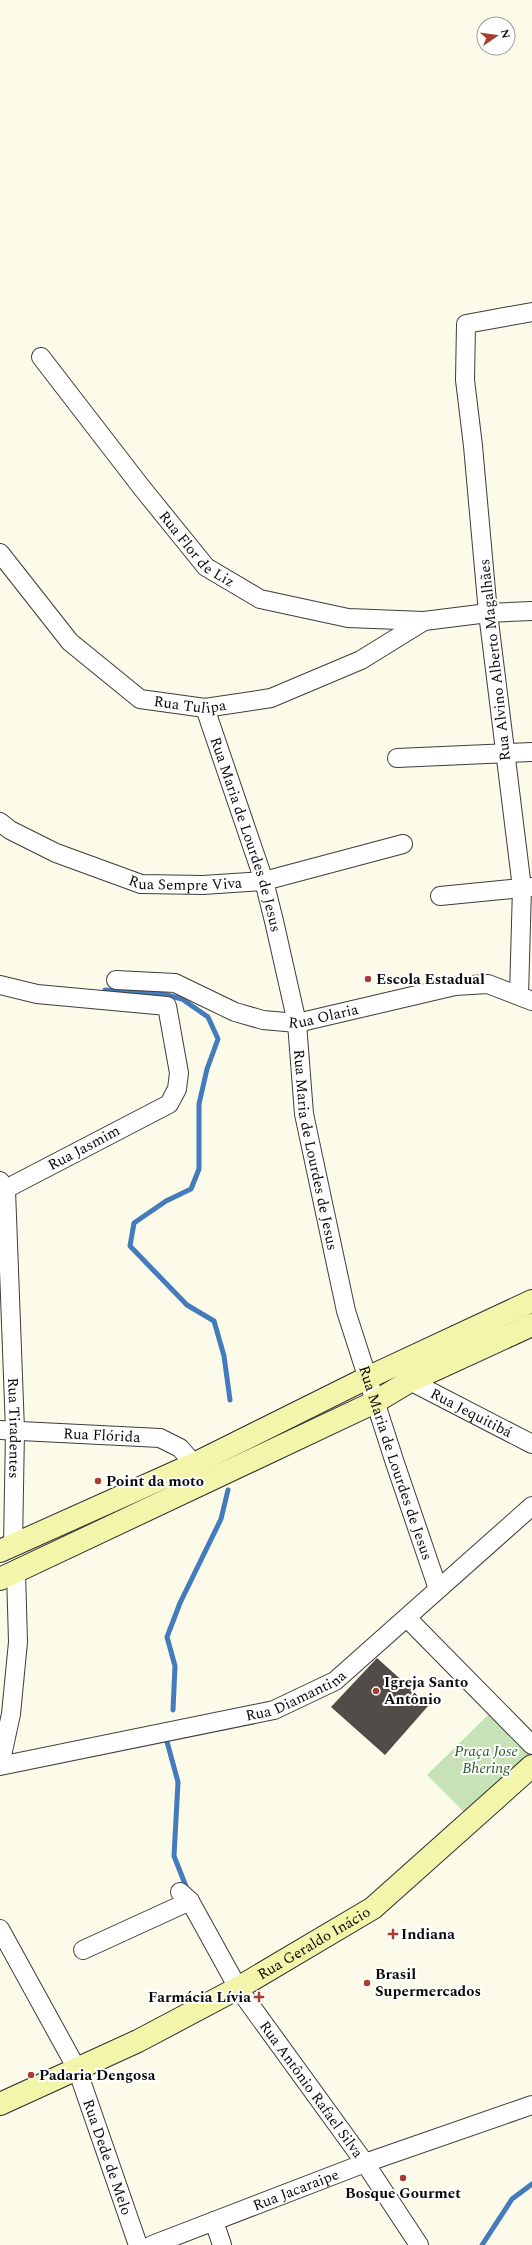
<svg xmlns="http://www.w3.org/2000/svg" width="532" height="2245" font-family="Spectral,serif">
<style>
.green{fill:#c8e2b7}
.lines{fill:none;stroke-linecap:round;stroke-linejoin:round}
.stream{stroke:#437bbc;stroke-width:5}
.building{fill:#514c47}
.street-casing{stroke:#3d3d3d;stroke-width:20}
.secondary-casing{stroke:#2c2c2c;stroke-width:24}
.street{stroke:#fff;stroke-width:18}
.secondary{stroke:#f3f5ab;stroke-width:22}
.poi-dot{fill:#a83e33;stroke:#fff;stroke-width:1.5}
.labels{text-anchor:middle;dominant-baseline:central;stroke-width:4;stroke-linejoin:round;paint-order:stroke}
.street-label{font-size:15px;fill:#0a0a0a;stroke:#fff}
.poi-label{font-size:15px;font-weight:bold;fill:#0a0a0a;stroke:#fff;text-anchor:start}
.park-label{font-size:15px;font-style:italic;fill:#275923;stroke:#fff}
</style>
<rect width="100%" height="100%" fill="#fcfbe9"/>
<!-- green -->
<path class="green" d="M 489,1714 L 532,1756 L 469,1817 L 427,1775 Z"/>
<g class="lines">
<!-- stream -->
<path class="stream" d="M 105,990 L 159,993 L 182,999 L 208,1017 L 218,1039 L 207,1069 L 199,1104 L 199,1169 L 191,1189 L 166,1201 L 134,1223 L 130,1246 L 187,1305 L 214,1321 L 224,1356 L 230,1400
M 173,1710 L 175,1666 L 167,1637 L 180,1603 L 221,1519 L 228,1490
M 166,1738 L 178,1782 L 174,1856 L 187,1889
M 482,2245 L 512,2199 L 532,2184"/>
</g>
<!-- building -->
<path class="building" d="M 377,1658 L 429,1705 L 385,1755 L 331,1707 Z"/>
<g class="lines">
<defs>
<g id="street">
<path id="s1" d="M 41,357 L 142,488 L 206,567 L 260,599 L 348,618 L 424,621 L 488,613 L 532,611"/>
<path id="s2" d="M 0,553 L 70,642 L 140,699 L 205,708 L 271,698 L 361,660 L 424,621"/>
<path id="s3" d="M 205,708 L 264,881 L 274,921 L 297,1023 L 304,1114 L 346,1311 L 395,1463 L 438,1589"/>
<path d="M 397,758 L 532,752"/>
<path id="s4" d="M 0,822 L 10,830 L 56,853 L 141,884 L 203,885 L 264,881 L 403,844"/>
<path d="M 440,896 L 532,887"/>
<path id="s5" d="M 116,980 L 175,983 L 235,1012 L 263,1020 L 297,1023 L 455,986 L 488,984 L 532,1001"/>
<path d="M 0,985 L 37,994 L 167,1006 L 179,1073 L 177,1089 L 169,1104 L 0,1192"/>
<path d="M 519,995 L 522,888 L 488,613 L 473,446 L 465,380 L 466,324 L 532,312"/>
<path id="s6" d="M 0,1181 L 6,1190 L 15,1430 L 13,1546"/>
<path id="s7" d="M 410,1381 L 532,1444"/>
<path id="s8" d="M 0,1430 L 160,1438 L 180,1448 L 194,1464"/>
<path d="M 407,1618 L 532,1745"/>
<path d="M 0,1765 L 11,1714 L 18,1642 L 16,1572"/>
<path id="s9" d="M 0,1766 L 274,1710 L 335,1681 L 532,1506"/>
<path id="s10" d="M 180,1892 L 190,1901 L 238,1988 L 365,2163 L 419,2245"/>
<path id="s11" d="M 0,1929 L 77,2069 L 138,2245"/>
<path d="M 83,1950 L 190,1901"/>
<path d="M 214,2221 L 222,2245"/>
<path id="s12" d="M 152,2245 L 365,2163 L 532,2105"/>
</g>
<g id="secondary">
<path d="M 0,1551 L 194,1464 L 367,1378 L 532,1301"/>
<path d="M 0,1579 L 375,1402 L 410,1381 L 532,1325"/>
<path id="s13" d="M 0,2104 L 138,2041 L 238,1988 L 373,1908 L 532,1766"/>
</g>
</defs>
<!-- street casing -->
<use href="#street" class="street-casing"/>
<!-- secondary casing -->
<use href="#secondary" class="secondary-casing"/>
<!-- street -->
<use href="#street" class="street"/>
<!-- secondary -->
<use href="#secondary" class="secondary"/>
</g>
<!-- markers -->
<g class="poi-dot">
<circle cx="368" cy="979" r="4"/>
<circle cx="98" cy="1481" r="4"/>
<circle cx="376" cy="1691" r="4"/>
<path d="M391 1928h4v4h4v4h-4v4h-4v-4h-4v-4h4z"/>
<circle cx="367" cy="1983" r="4"/>
<path d="M257 1991h4v4h4v4h-4v4h-4v-4h-4v-4h4z"/>
<circle cx="31" cy="2075" r="4"/>
<circle cx="403" cy="2178" r="4"/>
</g>
<g class="labels">
<!-- street labels -->
<g class="street-label">
<text stroke="none"><textPath href="#s1" startOffset="248">Rua Flor de Liz</textPath></text>
<text transform="translate(495 660) rotate(-96)">Rua Alvino Alberto Magalhães</text>
<text stroke="none"><textPath href="#s2" startOffset="254">Rua Tulipa</textPath></text>
<text stroke="none"><textPath href="#s3" startOffset="133">Rua Maria de Lourdes de Jesus</textPath></text>
<text stroke="none"><textPath href="#s4" startOffset="199">Rua Sempre Viva</textPath></text>
<text stroke="none"><textPath href="#s5" startOffset="216">Rua Olaria</textPath></text>
<text transform="translate(84 1148) rotate(-28)">Rua Jasmim</text>
<text stroke="none"><textPath href="#s3" startOffset="457">Rua Maria de Lourdes de Jesus</textPath></text>
<text stroke="none"><textPath href="#s7" startOffset="69">Rua Jequitibá</textPath></text>
<text stroke="none"><textPath href="#s6" startOffset="249">Rua Tiradentes</textPath></text>
<text stroke="none"><textPath href="#s8" startOffset="102">Rua Flórida</textPath></text>
<text stroke="none"><textPath href="#s3" startOffset="781">Rua Maria de Lourdes de Jesus</textPath></text>
<text stroke="none"><textPath href="#s9" startOffset="305">Rua Diamantina</textPath></text>
<text stroke="none"><textPath href="#s13" startOffset="353">Rua Geraldo Inácio</textPath></text>
<text stroke="none"><textPath href="#s10" startOffset="238">Rua Antônio Rafael Silva</textPath></text>
<text stroke="none"><textPath href="#s11" startOffset="253">Rua Dede de Melo</textPath></text>
<text stroke="none"><textPath href="#s12" startOffset="154">Rua Jacaraipe</textPath></text>
</g>
<!-- poi labels -->
<g class="poi-label">
<text x="376" y="979">Escola Estadual</text>
<text x="106" y="1481">Point da moto</text>
<text x="384" y="1682">Igreja Santo<tspan x="384" dy="17">Antônio</tspan></text>
<text x="401" y="1934">Indiana</text>
<text x="375" y="1974">Brasil<tspan x="375" dy="17">Supermercados</tspan></text>
<text x="251" y="1997" text-anchor="end">Farmácia Lívia</text>
<text x="39" y="2075">Padaria Dengosa</text>
<text x="403" y="2193" text-anchor="middle">Bosque Gourmet</text>
</g>
<!-- park labels -->
<g class="park-label">
<text x="486" y="1751">Praça Jose<tspan x="486" dy="17">Bhering</tspan></text>
</g>
</g>
<!-- north arrow -->
<g transform="translate(496 36) rotate(77)"><circle r="19" fill="#ffffff" stroke="#9d9d9d"/>
<path d="M0-3L7 15L0 10L-7 15Z" fill="#a83e33"/>
<text y="-6" font-size="11" font-weight="bold" text-anchor="middle" fill="#0a0a0a">N</text>
</g>
</svg>
